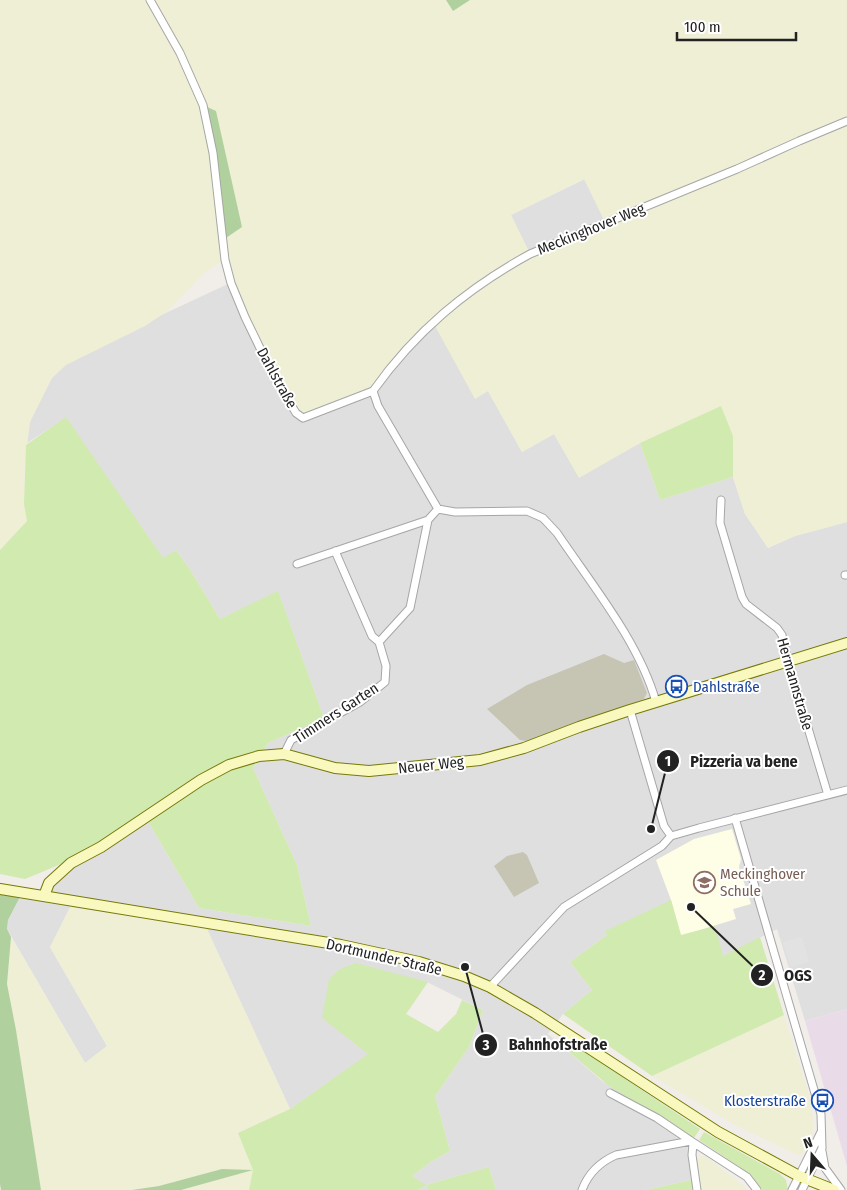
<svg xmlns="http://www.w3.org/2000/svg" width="847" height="1190" font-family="'Fira Sans Condensed',sans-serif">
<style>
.residential{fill:#e0dfdf}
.industrial{fill:#eadbe9}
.education{fill:#fefde5}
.construction{fill:#c6c5b4}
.farmland{fill:#efefd5}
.grass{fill:#d1eab0}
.forest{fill:#b0d09e}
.parking{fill:#e2e2e2}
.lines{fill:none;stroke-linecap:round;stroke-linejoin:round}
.street-casing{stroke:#a6a6a6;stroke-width:9}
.secondary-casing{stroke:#767a07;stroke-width:12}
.street{stroke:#fff;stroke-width:7}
.secondary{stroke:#f9f8bf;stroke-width:10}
.labels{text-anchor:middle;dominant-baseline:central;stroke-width:4;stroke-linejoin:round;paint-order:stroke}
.street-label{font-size:15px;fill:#222;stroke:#fff}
.transit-label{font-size:15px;fill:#164399;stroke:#fff;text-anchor:start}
.education-label{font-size:15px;fill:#785e54;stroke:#fff;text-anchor:start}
.leader{fill:none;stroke:#222;stroke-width:2}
.callout-dot{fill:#222;stroke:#fff;stroke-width:2}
.mark-label{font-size:15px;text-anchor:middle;font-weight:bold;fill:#fff}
.callout-label{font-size:16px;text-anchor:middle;font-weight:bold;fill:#222;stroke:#fff;stroke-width:4;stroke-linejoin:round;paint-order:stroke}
</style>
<rect width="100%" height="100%" fill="#f1eee9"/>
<!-- residential -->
<path class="residential" d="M 585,179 L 605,222 L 530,254 L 511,215 Z
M 230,283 L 431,316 L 475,398 L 488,391 L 522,452 L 554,434 L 579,477 L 640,443 L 660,500 L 733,477 L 745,514 L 768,548 L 795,536 L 847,522 L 847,1009 L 805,1021 L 777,929 L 694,971 L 606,931 L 607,935 L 570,962 L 592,990 L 563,1014 L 548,1034 L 602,1081 L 694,1138 L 687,1145 L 692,1180 L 645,1190 L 496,1190 L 489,1167 L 426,1185 L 428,1190 L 418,1190 L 425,1185 L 412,1176 L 432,1161 L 450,1151 L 435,1096 L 469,1047 L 483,1010 L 427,982 L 369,1054 L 290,1109 L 206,927 L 50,947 L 107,1046 L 85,1063 L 7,929 L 8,920 L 22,893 L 44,896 L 55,879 L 146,818 L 199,908 L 311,926 L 297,865 L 253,768 L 268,743 L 324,718 L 278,592 L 220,619 L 191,571 L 176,550 L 163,559 L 66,418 L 27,443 L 27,424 L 42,378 L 78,354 Z"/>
<!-- industrial -->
<path class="industrial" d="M 847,1009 L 847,1166 L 805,1021 Z"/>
<!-- education -->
<path class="education" d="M 732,829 L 741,859 L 739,867 L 751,904 L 733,909 L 736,919 L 681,936 L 671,900 L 656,860 L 694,839 Z"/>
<!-- construction -->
<path class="construction" d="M 604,654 L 624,663 L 634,660 L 647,693 L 644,699 L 527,741 L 520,740 L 487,709 L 527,685 Z
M 523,852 L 527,855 L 539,883 L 514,897 L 494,866 L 507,856 Z"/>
<!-- farmland -->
<path class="farmland" d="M 0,0 L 446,0 L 453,11 L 470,0 L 847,0 L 847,121 L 605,222 L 584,179 L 511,215 L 530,254 L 471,290 L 370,387 L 297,419 L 273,375 L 224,260 L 204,273 L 169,310 L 145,326 L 66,365 L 52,378 L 30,422 L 25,463 L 24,504 L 27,521 L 0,550 Z
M 847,124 L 847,522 L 795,536 L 768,548 L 745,514 L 733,477 L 733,436 L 640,443 L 579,478 L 554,434 L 522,452 L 488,391 L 475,399 L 434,324 L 478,287 L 530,258 L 590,231 Z
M 70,907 L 206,927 L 290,1109 L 238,1133 L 253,1170 L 249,1190 L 181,1190 L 251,1170 L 222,1169 L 159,1186 L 132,1190 L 41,1190 L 16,1030 L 7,984 L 11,937 L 85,1063 L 107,1046 L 50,947 Z
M 784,1015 L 808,1091 L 813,1117 L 813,1130 L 809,1146 L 802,1154 L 798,1155 L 737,1126 L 652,1076 Z
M 701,1156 L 706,1157 L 743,1185 L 747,1190 L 699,1190 L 696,1160 Z"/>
<!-- grass -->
<path class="grass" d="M 721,406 L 733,436 L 733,477 L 660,500 L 640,443 Z
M 66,417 L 163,558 L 176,550 L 191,571 L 220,619 L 278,591 L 324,718 L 268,743 L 253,768 L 297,865 L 311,926 L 199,908 L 146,818 L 101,847 L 42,872 L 25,879 L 0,874 L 0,550 L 27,521 L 24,504 L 26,445 Z
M 671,900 L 681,935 L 715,926 L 723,956 L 760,937 L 784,1015 L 652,1076 L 563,1014 L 592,990 L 570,962 L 607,935 L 605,931 Z
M 356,963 L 428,982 L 406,1014 L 438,1032 L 456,1014 L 462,1000 L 483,1010 L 469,1047 L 435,1096 L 450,1151 L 432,1161 L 412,1176 L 426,1185 L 489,1167 L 496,1190 L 428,1190 L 426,1185 L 418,1190 L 249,1190 L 253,1170 L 238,1133 L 290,1109 L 368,1054 L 322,1018 L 329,979 L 340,969 Z
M 575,1045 L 700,1129 L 694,1138 L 609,1086 L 569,1052 Z
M 704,1132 L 780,1174 L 786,1180 L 788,1190 L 763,1190 L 741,1168 L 699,1140 Z
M 692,1180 L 693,1190 L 645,1190 Z"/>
<!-- forest -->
<path class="forest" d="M 446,0 L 470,0 L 453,11 Z
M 203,105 L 216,111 L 242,227 L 223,240 Z
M 0,889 L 22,893 L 8,920 L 7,929 L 11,937 L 7,984 L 16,1030 L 41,1190 L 1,1190 L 0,1184 Z
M 222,1169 L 253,1170 L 181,1190 L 132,1190 L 159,1186 Z"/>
<!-- parking -->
<path class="parking" d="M 802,937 L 809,962 L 790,967 L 783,942 Z"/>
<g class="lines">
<defs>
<path id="street" d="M 150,0 L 180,53 L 203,105 L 213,153 L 225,260 L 231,283 L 245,317 L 273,375 L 296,413 L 303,418 L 373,391
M 373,391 C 415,332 466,289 530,254 L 737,169 L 799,141 L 847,121
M 373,391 L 378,406 L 438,509 L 455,512 L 527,511 L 543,518 L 557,533 C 592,585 639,642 656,702
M 721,500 L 720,523 L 742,597 L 746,604 L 777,628 L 782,635 L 788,661 L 828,795
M 335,551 L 372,636 L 379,642 L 410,608 L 428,520
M 297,564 L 428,520 L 438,509
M 845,575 L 847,575
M 630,710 L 664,826 L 671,836
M 284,754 L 291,740 L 360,702 L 385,682 L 386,666 L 379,642
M 735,818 L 821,1114 L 822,1148 L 802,1190
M 490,987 L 564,907 L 662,846 L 671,836 L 699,828 L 847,790
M 610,1093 L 657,1118 L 691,1141
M 693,1143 L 692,1155 L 697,1190
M 822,1151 L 825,1168 L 841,1190
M 582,1190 C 588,1174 600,1162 616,1155 L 691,1141 L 747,1177 L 757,1190
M 792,1190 L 821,1132"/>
<path id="secondary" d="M 0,889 L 341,945 L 419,962 L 464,976 L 490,987 L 535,1013 L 718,1132 L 799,1176 L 834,1190
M 44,896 L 49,883 L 71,863 L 101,847 L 201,780 L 229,765 L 259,756 L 284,754 L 335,768 L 369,771 L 480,760 L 524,748 L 579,727 L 630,710 L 847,643"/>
</defs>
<!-- street casing -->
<use href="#street" class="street-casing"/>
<!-- secondary casing -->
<use href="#secondary" class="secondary-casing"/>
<!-- street -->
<use href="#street" class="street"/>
<!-- secondary -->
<use href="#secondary" class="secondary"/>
</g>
<!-- icons -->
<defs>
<symbol id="bus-ring" viewBox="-11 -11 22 22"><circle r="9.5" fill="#fff" stroke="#1a4fb4" stroke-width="1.5"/><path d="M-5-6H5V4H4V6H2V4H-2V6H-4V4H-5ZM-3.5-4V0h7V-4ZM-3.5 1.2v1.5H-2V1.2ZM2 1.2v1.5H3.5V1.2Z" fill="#1a4fb4"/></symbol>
<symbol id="school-ring" viewBox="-11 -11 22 22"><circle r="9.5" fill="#fff" stroke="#8d6e63" stroke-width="1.5"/><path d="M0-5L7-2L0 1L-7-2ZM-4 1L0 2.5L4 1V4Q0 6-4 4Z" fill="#8d6e63"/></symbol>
</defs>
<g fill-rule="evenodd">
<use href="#bus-ring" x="664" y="674" width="25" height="25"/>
<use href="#school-ring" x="692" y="870" width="25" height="25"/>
<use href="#bus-ring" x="810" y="1088" width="25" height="25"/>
</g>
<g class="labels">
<!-- street labels -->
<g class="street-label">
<text transform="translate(591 229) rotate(-22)">Meckinghover Weg</text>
<text transform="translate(277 378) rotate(61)">Dahlstraße</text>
<text transform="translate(795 684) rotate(74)">Hermannstraße</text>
<text transform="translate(336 713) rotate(-33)">Timmers Garten</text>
<text transform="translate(431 765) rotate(-6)">Neuer Weg</text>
<text transform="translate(384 957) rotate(13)">Dortmunder Straße</text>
</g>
<!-- transit labels -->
<g class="transit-label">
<text x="693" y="687">Dahlstraße</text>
<text x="806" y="1101" text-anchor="end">Klosterstraße</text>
</g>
<!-- education labels -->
<g class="education-label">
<text x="720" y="874">Meckinghover<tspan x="720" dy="17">Schule</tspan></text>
</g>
</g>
<!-- callouts -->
<path class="leader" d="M651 829L668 761M691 907L762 975M465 967L486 1045"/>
<g class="callout-dot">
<circle cx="651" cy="829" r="5"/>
<circle cx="691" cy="907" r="5"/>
<circle cx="465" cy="967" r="5"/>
<circle cx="668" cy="761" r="12"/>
<circle cx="762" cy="975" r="12"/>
<circle cx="486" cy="1045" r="12"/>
</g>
<g class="mark-label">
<text x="668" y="766">1</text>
<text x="762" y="980">2</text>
<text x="486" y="1050">3</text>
</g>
<g class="callout-label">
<text x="744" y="767">Pizzeria va bene</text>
<text x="798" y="981">OGS</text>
<text x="558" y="1050">Bahnhofstraße</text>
</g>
<!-- north arrow -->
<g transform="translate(812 1155) rotate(341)" stroke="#ffffff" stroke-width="4" paint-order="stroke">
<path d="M0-4L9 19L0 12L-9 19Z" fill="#222222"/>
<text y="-8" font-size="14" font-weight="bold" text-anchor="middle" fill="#222222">N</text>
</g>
<!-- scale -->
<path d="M677 32v8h119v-8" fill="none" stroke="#222222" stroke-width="2.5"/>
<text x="684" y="32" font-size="15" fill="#222222" stroke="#ffffff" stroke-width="4" paint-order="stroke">100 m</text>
</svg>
